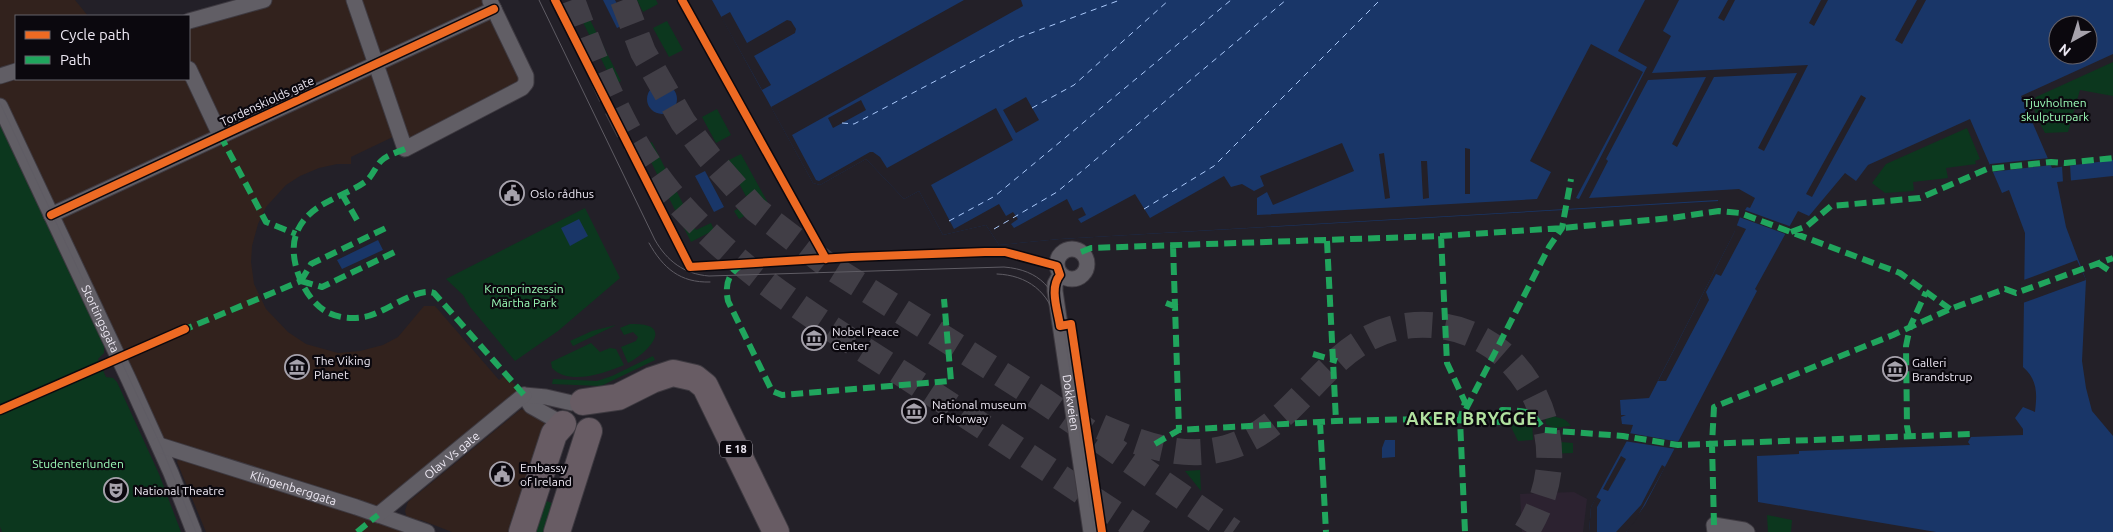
<svg xmlns="http://www.w3.org/2000/svg" width="2113" height="532" font-family="Ubuntu,sans-serif">
<style>
.commercial{fill:#32221d}
.education{fill:#2c2230}
.green{fill:#0c371e}
.water{fill:#193668;fill-rule:evenodd}
.pier{fill:#232028}
.lines{fill:none;stroke-linecap:round;stroke-linejoin:round}
.ferry{stroke:#aac9fb;stroke-width:1;stroke-dasharray:6 5;stroke-linecap:butt}
.highway-tunnel{stroke:#413e46;stroke-width:26;stroke-dasharray:26 13;stroke-linecap:butt}
.street-casing{stroke:#3e3a41;stroke-width:17}
.highway-casing{stroke:#3e3a41;stroke-width:28}
.street{stroke:#615e65;stroke-width:15}
.highway{stroke:#685c64;stroke-width:26}
.tram{stroke:#5f5c64;stroke-width:1}
.quiet{stroke:#20a55d;stroke-width:6;stroke-dasharray:12 6;stroke-linecap:butt}
.cycleway-casing{stroke:#0b080e;stroke-width:11}
.cycleway{stroke:#ed6a23;stroke-width:8}
.labels{text-anchor:middle;dominant-baseline:central;stroke-width:4.5;stroke-linejoin:round;paint-order:stroke}
.shield{fill:#0b080e;stroke:#a9a5ae;stroke-width:1}
.shield-label{font-size:11px;font-weight:bold;fill:#ede8f3}
.street-label{font-size:12px;fill:#ede8f3;stroke:#0b080e}
.park-label{font-size:12px;fill:#9cfcb8;stroke:#0b080e}
.poi-label{font-size:12px;fill:#ede8f3;stroke:#0b080e;text-anchor:start}
.district-label{font-size:18px;font-weight:bold;letter-spacing:1px;fill:#b1e09f;stroke:#0b080e}
</style>
<rect width="100%" height="100%" fill="#232028"/>
<!-- commercial -->
<path class="commercial" d="M 0,0 L 75,0 L 88,16 L 16,16 L 16,79 L 189,79 L 189,21 L 264,0 L 489,0 L 527,80 L 405,149 L 399,134 L 351,157 L 351,164 L 337,164 L 319,168 L 300,176 L 286,185 L 266,207 L 258,224 L 252,246 L 251,262 L 254,284 L 266,309 L 288,332 L 306,344 L 338,353 L 360,351 L 383,345 L 398,337 L 424,306 L 435,306 L 499,380 L 506,375 L 524,395 L 378,515 L 159,445 L 0,106 Z
M 525,409 L 547,422 L 514,532 L 452,532 L 421,520 L 412,521 L 407,518 L 405,511 L 408,502 L 520,410 Z
M 178,459 L 191,459 L 406,532 L 206,532 L 177,462 Z"/>
<!-- education -->
<path class="education" d="M 1574,492 L 1587,499 L 1583,532 L 1522,532 L 1520,494 Z"/>
<!-- green -->
<path class="green" d="M 572,0 L 580,0 L 621,81 L 614,85 Z
M 637,0 L 656,0 L 658,4 L 643,12 Z
M 667,21 L 683,50 L 669,57 L 653,28 Z
M 2113,62 L 2113,96 L 2080,90 L 2068,132 L 2045,133 C 2040,122 2029,108 2036,97 Z
M 717,109 L 731,135 L 716,143 L 702,117 Z
M 0,124 L 104,345 L 104,353 L 98,359 L 106,377 L 113,378 L 117,382 L 159,474 L 181,532 L 2,532 L 0,527 Z
M 1967,128 L 1980,159 L 1975,161 L 1976,164 L 1946,168 L 1948,178 L 1913,182 L 1914,191 L 1885,193 L 1872,183 L 1886,164 Z
M 652,142 L 696,230 L 711,223 L 714,230 L 691,242 L 643,146 Z
M 741,154 L 768,203 L 739,219 L 734,211 L 749,202 L 727,161 Z
M 585,208 L 620,278 L 558,331 L 515,361 L 470,307 L 463,295 L 446,279 Z
M 630,324 C 675,322 651,351 628,363 L 621,347 L 636,341 L 638,337 L 633,332 L 624,335 L 620,328 Z
M 616,325 L 573,346 L 570,341 L 592,331 Z
M 591,343 L 600,352 L 610,348 L 616,349 L 624,365 C 605,373 569,386 552,368 L 551,362 Z
M 653,356 L 655,360 L 601,386 L 552,384 L 553,379 L 597,381 L 612,376 Z
M 1527,415 L 1532,417 L 1533,440 L 1518,441 L 1508,421 L 1510,416 Z
M 1545,415 C 1555,417 1566,417 1571,426 L 1554,428 L 1546,424 Z
M 1557,434 L 1561,442 L 1573,443 L 1573,453 L 1544,454 L 1546,436 Z
M 1200,470 L 1201,491 L 1185,471 Z
M 544,500 L 554,504 L 550,532 L 529,532 Z
M 1767,515 L 1792,520 L 1791,532 L 1768,532 Z"/>
<!-- water -->
<path class="water" d="M 603,0 L 615,0 L 627,23 L 617,28 Z
M 712,0 L 2113,0 L 2113,54 L 2021,96 L 2052,168 L 2113,160 L 2113,176 L 2057,182 L 2066,227 L 2086,280 L 2082,361 L 2086,388 L 2092,411 L 2113,436 L 2113,532 L 1936,532 L 1758,502 L 1757,456 L 1799,454 L 1799,451 L 1970,445 L 1968,442 L 1971,437 L 2023,435 L 2023,429 L 2015,418 L 2023,407 L 2035,412 C 2037,394 2038,380 2023,367 L 2025,233 L 2009,190 L 2002,193 L 1970,119 L 1868,165 L 1856,181 L 1845,173 L 1809,216 L 1798,211 L 1755,289 L 1757,291 L 1645,505 L 1626,532 L 1589,532 L 1591,507 L 1629,437 L 1633,425 L 1622,424 L 1621,417 L 1626,415 L 1621,415 L 1620,400 L 1649,398 L 1734,233 L 1740,217 L 1720,217 L 1719,201 L 1060,239 L 999,245 L 986,225 L 943,235 L 919,191 L 904,199 L 866,159 L 820,185 L 813,183 ZM 2058,25 L 2088,25 L 2088,55 L 2058,55 Z
M647 99a15 15 0 1 1 30 0a15 15 0 1 1-30 0Z
M 705,171 L 724,207 L 714,212 L 695,176 Z
M 579,219 L 588,236 L 570,246 L 561,228 Z
M 378,240 L 383,250 L 342,269 L 337,260 Z
M 1385,440 L 1395,440 L 1395,457 L 1382,458 L 1382,448 Z"/>
<!-- pier -->
<path class="pier" d="M 964,0 L 1021,0 L 1023,6 L 792,135 L 816,180 L 819,181 L 870,152 L 873,152 L 880,157 L 887,168 L 996,108 L 1013,140 L 931,185 L 954,229 L 999,204 L 1006,216 L 1013,212 L 1018,219 L 1011,224 L 1014,228 L 1067,199 L 1073,211 L 1082,207 L 1086,215 L 1078,219 L 1081,223 L 1135,194 L 1150,218 L 1224,176 L 1231,187 L 1242,184 L 1254,191 L 1264,186 L 1260,176 L 1342,143 L 1354,171 L 1273,205 L 1267,192 L 1257,198 L 1257,215 L 1537,199 L 1551,172 L 1530,161 L 1591,44 L 1643,72 L 1576,198 L 1579,199 L 1647,67 L 1618,51 L 1645,0 L 1679,0 L 1663,31 L 1671,36 L 1652,73 L 1808,65 L 1764,151 L 1758,148 L 1797,73 L 1714,77 L 1677,147 L 1672,144 L 1706,77 L 1648,80 L 1606,159 L 1608,161 L 1589,198 L 1739,189 L 1755,198 L 1750,208 L 1747,207 L 1745,210 L 1792,227 L 1788,235 L 1739,217 L 1720,217 L 1718,200 L 1060,239 L 999,245 L 986,225 L 943,235 L 919,191 L 904,199 L 866,159 L 820,185 L 813,183 L 771,107 Z
M 1728,0 L 1735,0 L 1724,21 L 1718,18 Z
M 1821,0 L 1828,0 L 1814,26 L 1809,23 Z
M 1917,0 L 1926,0 L 1902,44 L 1895,40 Z
M 730,12 L 747,43 L 787,20 L 791,21 L 796,29 L 795,33 L 754,56 L 771,85 L 762,90 L 721,17 Z
M 1861,95 L 1866,98 L 1812,197 L 1806,194 Z
M 1026,97 L 1039,120 L 1016,133 L 1003,110 Z
M 861,100 L 866,110 L 833,128 L 828,118 Z
M 1465,148 L 1470,149 L 1470,194 L 1465,194 Z
M 1384,153 L 1390,198 L 1385,199 L 1379,154 Z
M 2050,158 L 2052,165 L 1991,172 L 1990,164 Z
M 1421,161 L 1427,161 L 1429,198 L 1423,199 Z
M 2070,165 L 2071,181 L 2063,182 L 2062,166 Z
M 1736,225 L 1746,229 L 1721,276 L 1716,274 L 1706,292 L 1709,300 L 1666,381 L 1658,381 L 1734,233 Z
M 2077,260 L 2086,280 L 2020,304 L 2021,281 Z
M 1627,433 L 1629,433 L 1680,442 L 1676,449 L 1624,441 Z
M 1621,456 L 1626,459 L 1608,491 L 1603,489 Z
M 1662,465 L 1665,467 L 1635,521 L 1626,532 L 1616,532 L 1641,505 Z
M 1596,497 L 1601,500 L 1597,507 L 1597,532 L 1589,532 L 1591,507 Z"/>
<g class="lines">
<!-- ferry -->
<path class="ferry" d="M 1032,108 L 1074,85 L 1169,0
M 842,123 L 854,124 L 1015,39 L 1120,0
M 1144,209 L 1214,166 L 1380,0
M 949,221 L 995,196 L 1231,0
M 994,229 L 1057,192 L 1286,0"/>
<!-- highway-tunnel -->
<path class="highway-tunnel" d="M 572,0 C 597,67 624,137 670,193 C 734,270 821,322 904,375 C 984,427 1063,479 1143,532
M 623,0 L 643,52 L 683,122 L 709,157 L 755,209 L 826,264 L 1044,401 L 1233,532
M 1101,427 C 1141,444 1181,460 1226,448 C 1304,427 1326,331 1415,325 C 1437,324 1457,327 1477,337 C 1512,354 1536,387 1545,424 C 1555,462 1547,498 1526,532"/>
<defs>
<g id="street">
<path d="M 354,0 L 405,149 L 522,88 L 526,83 L 526,76 L 490,1"/>
<path d="M 189,21 L 264,0"/>
<path d="M 189,69 L 220,135"/>
<path d="M 0,76 L 16,71"/>
<path d="M 0,106 L 129,380 L 171,473 L 194,532"/>
<path d="M 51,215 L 494,9"/>
<circle cx="1072" cy="264" r="15"/>
<path id="s1" d="M 1060,275 L 1055,284 L 1055,291 L 1091,532"/>
<path d="M 524,395 L 531,406 L 563,424"/>
<path d="M 524,395 L 546,397 L 572,403"/>
<path id="s2" d="M 159,445 L 356,507 L 427,532"/>
<path id="s3" d="M 378,515 L 524,395"/>
<path d="M 1715,532 L 1714,525 L 1744,530 L 1747,532"/>
</g>
<path id="highway" d="M 583,402 L 618,397 L 652,380 L 673,373 L 695,378 L 705,386 L 776,532
M 522,532 L 554,434 L 563,424
M 557,532 L 589,431"/>
</defs>
<!-- street casing -->
<use href="#street" class="street-casing"/>
<!-- highway casing -->
<use href="#highway" class="highway-casing"/>
<!-- street -->
<use href="#street" class="street"/>
<!-- highway -->
<use href="#highway" class="highway"/>
<!-- tram -->
<g class="tram">
<path d="M 539,0 L 655,240 C 667,261 684,274 709,276 L 1004,267 C 1040,270 1056,289 1063,323 L 1094,532"/>
<path id="s4" d="M 0,103 L 161,446 L 196,532"/>
<path d="M 649,243 C 663,268 680,283 710,282"/>
<path d="M 997,274 C 1027,275 1050,292 1056,322"/>
</g>
<!-- quiet -->
<path class="quiet" d="M 220,135 L 266,222 L 296,234
M 405,149 C 398,152 387,155 381,161 C 375,167 373,176 365,182 C 342,198 309,203 297,232 C 286,257 304,300 327,312 C 338,318 352,319 364,317 C 384,314 417,286 434,293 L 524,395
M 342,194 L 357,220
M 1791,232 L 1807,226 L 1831,206 L 1920,198 L 1987,169 L 2051,162 L 2065,163 L 2113,158
M 1441,236 L 1447,363 L 1465,402 L 1460,420 L 1465,532
M 1327,241 L 1336,421
M 1173,245 L 1179,430
M 1081,252 L 1091,248 L 1441,236 L 1562,228 L 1671,218 L 1719,211 L 1740,213 L 1900,273 L 1950,309
M 2098,263 L 2113,273
M 742,265 C 727,274 725,286 728,301 L 772,391 L 782,395 L 951,381 L 944,299
M 301,281 L 322,287 L 399,250
M 301,281 L 311,264 L 388,227
M 1166,303 L 1182,309
M 181,331 L 301,281
M 1313,354 L 1337,361
M 1466,409 L 1549,247 L 1562,228 L 1571,179
M 1320,422 L 1326,532
M 1909,437 L 1907,426 L 1906,346 L 1910,327 L 1926,292
M 1155,444 L 1179,430 L 1336,421 L 1422,419 L 1502,422 L 1502,410 C 1525,411 1531,409 1544,430 L 1623,436 L 1678,445 L 1972,434
M 1714,525 L 1712,444 L 1714,407 L 1893,335 L 1950,309 L 2005,289 L 2016,293 L 2113,258
M 357,532 L 378,515"/>
<defs>
<path id="cycleway" d="M 555,0 L 690,267 L 852,257 L 985,252 L 1005,252 L 1057,266 L 1060,275 C 1049,288 1058,311 1060,326 L 1071,324 L 1102,532
M 682,0 L 826,259
M 51,215 L 494,9
M 0,410 L 185,329"/>
</defs>
<!-- cycleway casing -->
<use href="#cycleway" class="cycleway-casing"/>
<!-- cycleway -->
<use href="#cycleway" class="cycleway"/>
</g>
<!-- icons -->
<defs>
<symbol id="civic-ring" viewBox="-11 -11 22 22"><circle r="9.5" fill="#0b080e" stroke="#a6a2ac" stroke-width="1.5"/><path d="M-.6-6.5H3V-4.5H.6V-3L4-1V1h2V6H-6V1h2V-1L-.6-3ZM-1.2 2.5V6h2.4V2.5Z" fill="#a6a2ac"/></symbol>
<symbol id="museum-ring" viewBox="-11 -11 22 22"><circle r="9.5" fill="#0b080e" stroke="#a6a2ac" stroke-width="1.5"/><path d="M0-6L6-3V-2H-6V-3ZM-5-1h2V3h-2ZM-1-1h2V3h-2ZM3-1h2V3H3ZM-6 4H6V6H-6Z" fill="#a6a2ac"/></symbol>
<symbol id="theatre-ring" viewBox="-11 -11 22 22"><circle r="9.5" fill="#0b080e" stroke="#a6a2ac" stroke-width="1.5"/><path d="M-5-5.5Q0-4 5-5.5V0Q5 5 0 6Q-5 5-5 0ZM-3.3-2.5H-1v1.5H-3.3ZM1-2.5H3.3v1.5H1ZM-2.8 1Q0 5.5 2.8 1Z" fill="#a6a2ac"/></symbol>
</defs>
<g fill-rule="evenodd">
<use href="#civic-ring" x="498" y="179" width="28" height="28"/>
<use href="#museum-ring" x="800" y="324" width="28" height="28"/>
<use href="#museum-ring" x="283" y="353" width="28" height="28"/>
<use href="#museum-ring" x="1881" y="355" width="28" height="28"/>
<use href="#museum-ring" x="900" y="397" width="28" height="28"/>
<use href="#civic-ring" x="488" y="460" width="28" height="28"/>
<use href="#theatre-ring" x="102" y="476" width="28" height="28"/>
</g>
<g class="labels">
<!-- shield labels -->
<rect class="shield" x="720" y="440.5" width="32" height="17" rx="4"/>
<g class="shield-label">
<text x="736" y="449">E 18</text>
</g>
<!-- street labels -->
<g class="street-label">
<text transform="translate(267 101) rotate(-25)">Tordenskiolds gate</text>
<text stroke="none"><textPath href="#s4" startOffset="238">Stortingsgata</textPath></text>
<text stroke="none"><textPath href="#s1" startOffset="130">Dokkveien</textPath></text>
<text stroke="none"><textPath href="#s3" startOffset="95">Olav Vs gate</textPath></text>
<text stroke="none"><textPath href="#s2" startOffset="141">Klingenberggata</textPath></text>
</g>
<!-- park labels -->
<g class="park-label">
<text x="2055" y="102">Tjuvholmen<tspan x="2055" dy="14">skulpturpark</tspan></text>
<text x="524" y="288">Kronprinzessin<tspan x="524" dy="14">Märtha Park</tspan></text>
<text x="78" y="463">Studenterlunden</text>
</g>
<!-- poi labels -->
<g class="poi-label">
<text x="530" y="193">Oslo rådhus</text>
<text x="832" y="331">Nobel Peace<tspan x="832" dy="14">Center</tspan></text>
<text x="314" y="360">The Viking<tspan x="314" dy="14">Planet</tspan></text>
<text x="1912" y="362">Galleri<tspan x="1912" dy="14">Brandstrup</tspan></text>
<text x="932" y="404">National museum<tspan x="932" dy="14">of Norway</tspan></text>
<text x="520" y="467">Embassy<tspan x="520" dy="14">of Ireland</tspan></text>
<text x="134" y="490">National Theatre</text>
</g>
<!-- district labels -->
<g class="district-label">
<text x="1472" y="418">AKER BRYGGE</text>
</g>
</g>
<!-- legend -->
<rect x="15" y="15" width="175" height="65" fill="#0b080e" stroke="#65626a"/>
<rect x="25" y="31" width="25" height="8" fill="#ed6a23" stroke="#65626a"/>
<text x="60" y="40" font-size="15" fill="#ede8f3">Cycle path</text>
<rect x="25" y="56" width="25" height="8" fill="#20a55d" stroke="#65626a"/>
<text x="60" y="65" font-size="15" fill="#ede8f3">Path</text>
<!-- north arrow -->
<g transform="translate(2073 40) rotate(219)"><circle r="24" fill="#0b080e" stroke="#65626a"/>
<path d="M0-4L9 19L0 12L-9 19Z" fill="#a6a2ac"/>
<text y="-8" font-size="14" font-weight="bold" text-anchor="middle" fill="#ede8f3">N</text>
</g>
</svg>
